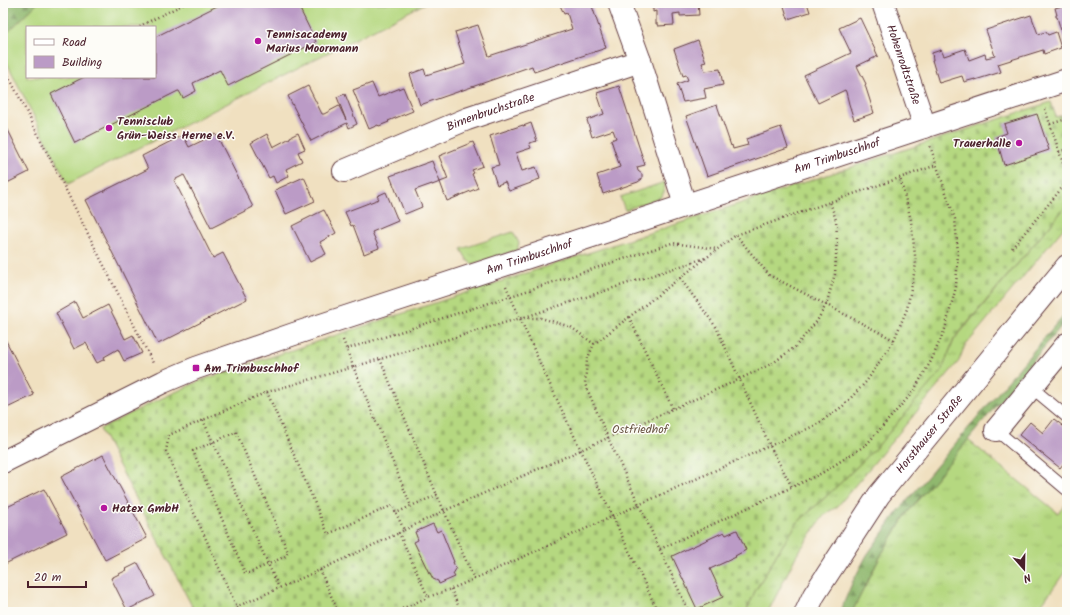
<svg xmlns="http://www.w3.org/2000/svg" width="1070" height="615" font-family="Kalam,sans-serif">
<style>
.grass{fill:url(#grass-tufts);stroke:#807c56}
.forest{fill:url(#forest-firs);stroke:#6d6c4c}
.cemetery{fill:url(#cemetery-stones);stroke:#807c56}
.garden{fill:#b5d880;stroke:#807c56;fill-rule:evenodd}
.building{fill:#bb9bc6}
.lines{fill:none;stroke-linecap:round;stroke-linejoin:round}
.service-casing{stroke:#633c41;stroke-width:13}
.minor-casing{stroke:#633c41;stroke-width:24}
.tertiary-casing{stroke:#633c41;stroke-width:24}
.path{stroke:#633c41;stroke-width:2.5;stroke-dasharray:1 3;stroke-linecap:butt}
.service{stroke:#fff;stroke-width:11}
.minor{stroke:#fff;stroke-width:22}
.tertiary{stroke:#fff;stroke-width:22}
.poi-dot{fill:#b5179e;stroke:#fdfcf7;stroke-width:1.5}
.labels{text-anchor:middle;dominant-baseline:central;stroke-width:3;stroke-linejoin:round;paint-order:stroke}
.poi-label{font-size:12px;font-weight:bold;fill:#4a1f2b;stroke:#fdfcf7;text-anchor:start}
.street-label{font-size:12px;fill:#4a1f2b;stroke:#fdfcf7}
.park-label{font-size:12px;fill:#6a5644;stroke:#fdfcf7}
</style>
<defs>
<pattern id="grass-tufts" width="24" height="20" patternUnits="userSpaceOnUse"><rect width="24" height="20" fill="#b5d880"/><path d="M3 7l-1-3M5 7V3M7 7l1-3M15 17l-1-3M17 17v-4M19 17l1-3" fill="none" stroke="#9db96f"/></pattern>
<pattern id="forest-firs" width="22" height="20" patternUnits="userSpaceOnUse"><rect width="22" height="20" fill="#90b86e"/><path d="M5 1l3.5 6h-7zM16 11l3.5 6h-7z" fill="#78955b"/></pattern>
<pattern id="cemetery-stones" width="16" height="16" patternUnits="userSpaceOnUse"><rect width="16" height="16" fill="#b5d880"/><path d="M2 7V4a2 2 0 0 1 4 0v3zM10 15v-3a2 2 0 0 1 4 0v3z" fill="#9db96f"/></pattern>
</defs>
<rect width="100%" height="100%" fill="#fdfcf7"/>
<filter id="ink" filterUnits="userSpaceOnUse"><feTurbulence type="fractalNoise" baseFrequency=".025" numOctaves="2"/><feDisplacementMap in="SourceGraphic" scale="8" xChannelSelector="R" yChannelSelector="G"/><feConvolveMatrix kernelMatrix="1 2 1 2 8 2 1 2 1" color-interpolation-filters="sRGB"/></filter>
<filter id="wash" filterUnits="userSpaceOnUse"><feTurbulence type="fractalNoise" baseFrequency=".012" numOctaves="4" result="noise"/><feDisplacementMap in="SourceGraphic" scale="16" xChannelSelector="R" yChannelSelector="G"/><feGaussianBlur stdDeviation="0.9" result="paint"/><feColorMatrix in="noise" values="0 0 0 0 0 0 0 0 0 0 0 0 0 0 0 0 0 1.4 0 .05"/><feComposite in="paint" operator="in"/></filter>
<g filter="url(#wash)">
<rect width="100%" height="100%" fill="#f0e0c0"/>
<!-- grass -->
<path class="grass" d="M 665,182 L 664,192 L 661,197 L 625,210 L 620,197 Z
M 1067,205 L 1067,224 L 966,345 L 963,350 L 959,361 L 837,507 L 828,512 L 822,518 L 796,556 L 768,612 L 746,612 L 755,591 L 778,552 L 798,522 L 830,493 L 876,448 L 942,370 L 954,340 Z
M 513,232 L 519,243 L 517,250 L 472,264 L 468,261 L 461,249 Z
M 968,440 L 1058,513 L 1067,503 L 1067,569 L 1036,612 L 852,612 L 881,555 L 907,513 Z"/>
<!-- forest -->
<path class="forest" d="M 3,3 L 38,3 L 8,32 L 3,35 Z
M 1067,311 L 1067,319 L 968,440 L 907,513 L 881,555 L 852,612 L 840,612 L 853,581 L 867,555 L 896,514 Z"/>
<!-- cemetery -->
<path class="cemetery" d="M 1051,102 L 1056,117 L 1067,114 L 1067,205 L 954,339 L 942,370 L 876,448 L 830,493 L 798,522 L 778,552 L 755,591 L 746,612 L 195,612 L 100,429 L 147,405 L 202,380 L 349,331 Z"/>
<!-- garden -->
<path class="garden" d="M 38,3 L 426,3 L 68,184 L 3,55 L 3,35 L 8,32 ZM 27,27 L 155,27 L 155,77 L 27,77 Z"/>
<g id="blocks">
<!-- building -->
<path class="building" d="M 223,3 L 297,3 L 316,42 L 228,86 L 220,70 L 193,83 L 196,91 L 183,98 L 179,91 L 178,91 L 75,143 L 51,94 L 84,77 L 155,77 L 155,37 Z
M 559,3 L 591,3 L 606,48 L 534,72 L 532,66 L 420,105 L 410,74 L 424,69 L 426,75 L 445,69 L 446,70 L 465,64 L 455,32 L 478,25 L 489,56 L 572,29 L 567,13 L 564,14 Z
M 651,3 L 698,3 L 699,15 L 680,16 L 680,13 L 673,14 L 674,25 L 658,26 L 658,24 L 656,24 L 656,11 L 653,12 L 653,8 L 651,8 Z
M 783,3 L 807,3 L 810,12 L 788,19 Z
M 1066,5 L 1067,44 L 1065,44 L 1057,17 L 1056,17 L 1056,15 L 1057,15 L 1055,8 Z
M 1031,15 L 1038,34 L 1046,32 L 1048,35 L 1056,32 L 1061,48 L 1044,54 L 1043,50 L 998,64 L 1001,72 L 975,80 L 975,79 L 964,82 L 962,76 L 939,83 L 932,60 L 933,60 L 932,53 L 941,50 L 944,56 L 965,49 L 969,60 L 985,54 L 986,58 L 995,56 L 986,30 Z
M 860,18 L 878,56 L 857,66 L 866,84 L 865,85 L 874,113 L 854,120 L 849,104 L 846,92 L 845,90 L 818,103 L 804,75 L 851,53 L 839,28 Z
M 698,40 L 706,62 L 702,63 L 705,71 L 720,69 L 723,85 L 704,89 L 706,98 L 683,102 L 677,84 L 688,80 L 686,75 L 683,76 L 674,49 Z
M 372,83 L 378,97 L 403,87 L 413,111 L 388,121 L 389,122 L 379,126 L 378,125 L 369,129 L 353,90 Z
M 308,86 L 322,114 L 324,114 L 339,106 L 346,120 L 337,97 L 345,94 L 357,124 L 349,128 L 347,123 L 311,141 L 288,96 Z
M 619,86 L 645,165 L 637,167 L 638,171 L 642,174 L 642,179 L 638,182 L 603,194 L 597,175 L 620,167 L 611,140 L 616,138 L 613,130 L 592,137 L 587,120 L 604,114 L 597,93 Z
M 717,105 L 731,146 L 732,145 L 733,149 L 748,145 L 746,139 L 781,127 L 788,148 L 707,176 L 686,116 Z
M 1037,114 L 1049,150 L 1004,165 L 996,137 L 1007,133 L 1004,124 Z
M 3,120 L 29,172 L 3,185 Z
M 531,123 L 537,141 L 529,143 L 531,148 L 516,153 L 522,171 L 536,167 L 540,179 L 531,182 L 531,183 L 509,191 L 505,182 L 497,185 L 491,167 L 499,165 L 490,136 L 523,125 L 523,126 Z
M 298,133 L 305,149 L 298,152 L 302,161 L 286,169 L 289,176 L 276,183 L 273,176 L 269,178 L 251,143 L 267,134 L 273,147 L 290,138 L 290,137 Z
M 216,134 L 253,207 L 211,228 L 184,175 L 174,180 L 213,258 L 223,253 L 247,299 L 158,344 L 86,200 L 148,169 L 142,156 L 183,135 L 189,147 Z
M 473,142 L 483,166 L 472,170 L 474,173 L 472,174 L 478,188 L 447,201 L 440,182 L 432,185 L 432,184 L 415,190 L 422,207 L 405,214 L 390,176 L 432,161 L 440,182 L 448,179 L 439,156 Z
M 304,177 L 315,201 L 286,214 L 275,190 Z
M 386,192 L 398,221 L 372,232 L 379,248 L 364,254 L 353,225 L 351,226 L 345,212 L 379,199 L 377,196 Z
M 324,210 L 336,233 L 320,242 L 326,254 L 310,262 L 292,226 Z
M 75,302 L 83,318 L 108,305 L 125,339 L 133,335 L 142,353 L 124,361 L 118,349 L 104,357 L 105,359 L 97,363 L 86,343 L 74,349 L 56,313 Z
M 3,335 L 34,395 L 3,410 Z
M 1054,419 L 1067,429 L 1067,459 L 1060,468 L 1019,435 L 1030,422 L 1043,433 Z
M 103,455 L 147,538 L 105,560 L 61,477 Z
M 44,489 L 67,533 L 3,565 L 3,509 Z
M 433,524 L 437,532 L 441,530 L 454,562 L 453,562 L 456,569 L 453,574 L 455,577 L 439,584 L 438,581 L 433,579 L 430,573 L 429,573 L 414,542 L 418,540 L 415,532 Z
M 737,530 L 746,550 L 735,556 L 736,557 L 710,569 L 723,597 L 697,609 L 672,556 L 724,532 L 726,535 Z
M 138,563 L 155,596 L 127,610 L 111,578 L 127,570 L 126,569 Z"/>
</g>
</g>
<g filter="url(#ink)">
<use href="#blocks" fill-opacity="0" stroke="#633c41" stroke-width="1"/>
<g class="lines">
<defs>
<path id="service" d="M 1031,387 L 1067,417
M 996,430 L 1066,489 L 1067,487"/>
<g id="minor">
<path d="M 619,3 L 640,61 L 685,205"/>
<path id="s1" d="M 883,3 L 925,127"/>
<path id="s2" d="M 344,171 L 467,119 L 640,61"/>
<path d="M 996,430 L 1067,344"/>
<path id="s3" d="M 3,462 L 163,382 L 196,368 L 294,334 L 1067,80"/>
</g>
<g id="tertiary">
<path id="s4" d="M 806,612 L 814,595 L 879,495 L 1067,266"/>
</g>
</defs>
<!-- service casing -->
<use href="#service" class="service-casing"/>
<!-- minor casing -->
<use href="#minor" class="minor-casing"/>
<!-- tertiary casing -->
<use href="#tertiary" class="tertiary-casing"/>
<!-- path -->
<path class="path" d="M 140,27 L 142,25 L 186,3
M 3,65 L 154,365
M 1045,109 L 1067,175
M 1050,124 L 1067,119
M 1059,152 L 1067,149
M 1012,248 L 1067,182
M 680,278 L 716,327 L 770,446 L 792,487
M 506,286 C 553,396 607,503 658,612
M 525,317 L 705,258
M 629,317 L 673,409
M 343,340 L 353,366 L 411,506 L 396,513 L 404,530 L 399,533 L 428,597 L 451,589 L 474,579 L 437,495 L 411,506
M 894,340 L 907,309 L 916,264 L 911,220 L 900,178
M 347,349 L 511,296 L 672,243 L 717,249
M 380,359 L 437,495
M 267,392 L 328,534 L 393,505 L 396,513
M 203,420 L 279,588
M 236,432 L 288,552 L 286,556 L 249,573 L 245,573 L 193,451 Z
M 404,530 L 444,511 L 740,379 L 773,363 L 795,347 L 817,321 L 826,305 L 835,274 L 837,237 L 836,220 L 830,202
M 660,549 L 822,473 L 866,445 L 913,392 L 931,361 L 945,329 L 956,287 L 958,253 L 955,219 L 930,146
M 320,570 L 338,612
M 474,579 L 816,425 L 843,406 L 866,382 L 894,340 L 769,275 L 736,235
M 451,589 L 461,612
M 236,607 L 320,570 L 399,533
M 239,612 L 166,451 L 169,435 L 267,392 L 521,318 L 541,318 L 571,327 L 594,344
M 395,612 L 428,597
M 689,612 L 608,438 L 585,384 L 587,360 L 594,344 L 736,235 L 830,202 L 937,165"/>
<!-- service -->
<use href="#service" class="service"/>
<!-- minor -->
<use href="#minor" class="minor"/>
<!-- tertiary -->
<use href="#tertiary" class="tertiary"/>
</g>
</g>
<!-- markers -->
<g class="poi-dot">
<circle cx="258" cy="41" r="4"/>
<circle cx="109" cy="128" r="4"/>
<circle cx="1019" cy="143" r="4"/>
<rect x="192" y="364" width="8" height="8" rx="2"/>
<circle cx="104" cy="508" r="4"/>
</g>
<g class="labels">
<!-- poi labels -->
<g class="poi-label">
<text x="266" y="34">Tennisacademy<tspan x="266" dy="14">Marius Moormann</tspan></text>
<text x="117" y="121">Tennisclub<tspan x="117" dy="14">Grün-Weiss Herne e.V.</tspan></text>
<text x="1011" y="143" text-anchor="end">Trauerhalle</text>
<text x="204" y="368">Am Trimbuschhof</text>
<text x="112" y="508">Hatex GmbH</text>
</g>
<!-- street labels -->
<g class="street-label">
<text stroke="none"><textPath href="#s1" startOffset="65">Hohenrodtstraße</textPath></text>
<text stroke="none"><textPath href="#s2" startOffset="158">Birnenbruchstraße</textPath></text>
<text stroke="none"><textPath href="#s3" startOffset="890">Am Trimbuschhof</textPath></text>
<text stroke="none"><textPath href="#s3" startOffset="566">Am Trimbuschhof</textPath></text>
<text stroke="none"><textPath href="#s4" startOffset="217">Horsthauser Straße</textPath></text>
</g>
<!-- park labels -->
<g class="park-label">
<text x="640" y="429">Ostfriedhof</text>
</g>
</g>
<!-- margin -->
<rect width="1070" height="615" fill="none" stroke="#fdfcf7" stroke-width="16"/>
<!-- legend -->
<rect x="26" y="26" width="130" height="52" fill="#fdfcf7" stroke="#b5a4a5"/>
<rect x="34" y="39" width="20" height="6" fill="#ffffff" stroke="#b5a4a5"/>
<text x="62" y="46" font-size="12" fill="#4a1f2b">Road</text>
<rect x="34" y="56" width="20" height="12" fill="#bb9bc6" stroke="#b5a4a5"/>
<text x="62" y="66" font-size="12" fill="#4a1f2b">Building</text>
<!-- north arrow -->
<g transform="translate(1024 569) rotate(160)" stroke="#fdfcf7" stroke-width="3" paint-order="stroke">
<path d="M0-3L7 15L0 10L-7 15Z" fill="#4a1f2b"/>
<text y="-6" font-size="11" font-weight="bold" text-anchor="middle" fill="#4a1f2b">N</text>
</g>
<!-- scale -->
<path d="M28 581v6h58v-6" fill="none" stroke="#4a1f2b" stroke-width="2"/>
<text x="34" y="581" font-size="12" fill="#4a1f2b" stroke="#fdfcf7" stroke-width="3" paint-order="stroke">20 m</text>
</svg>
